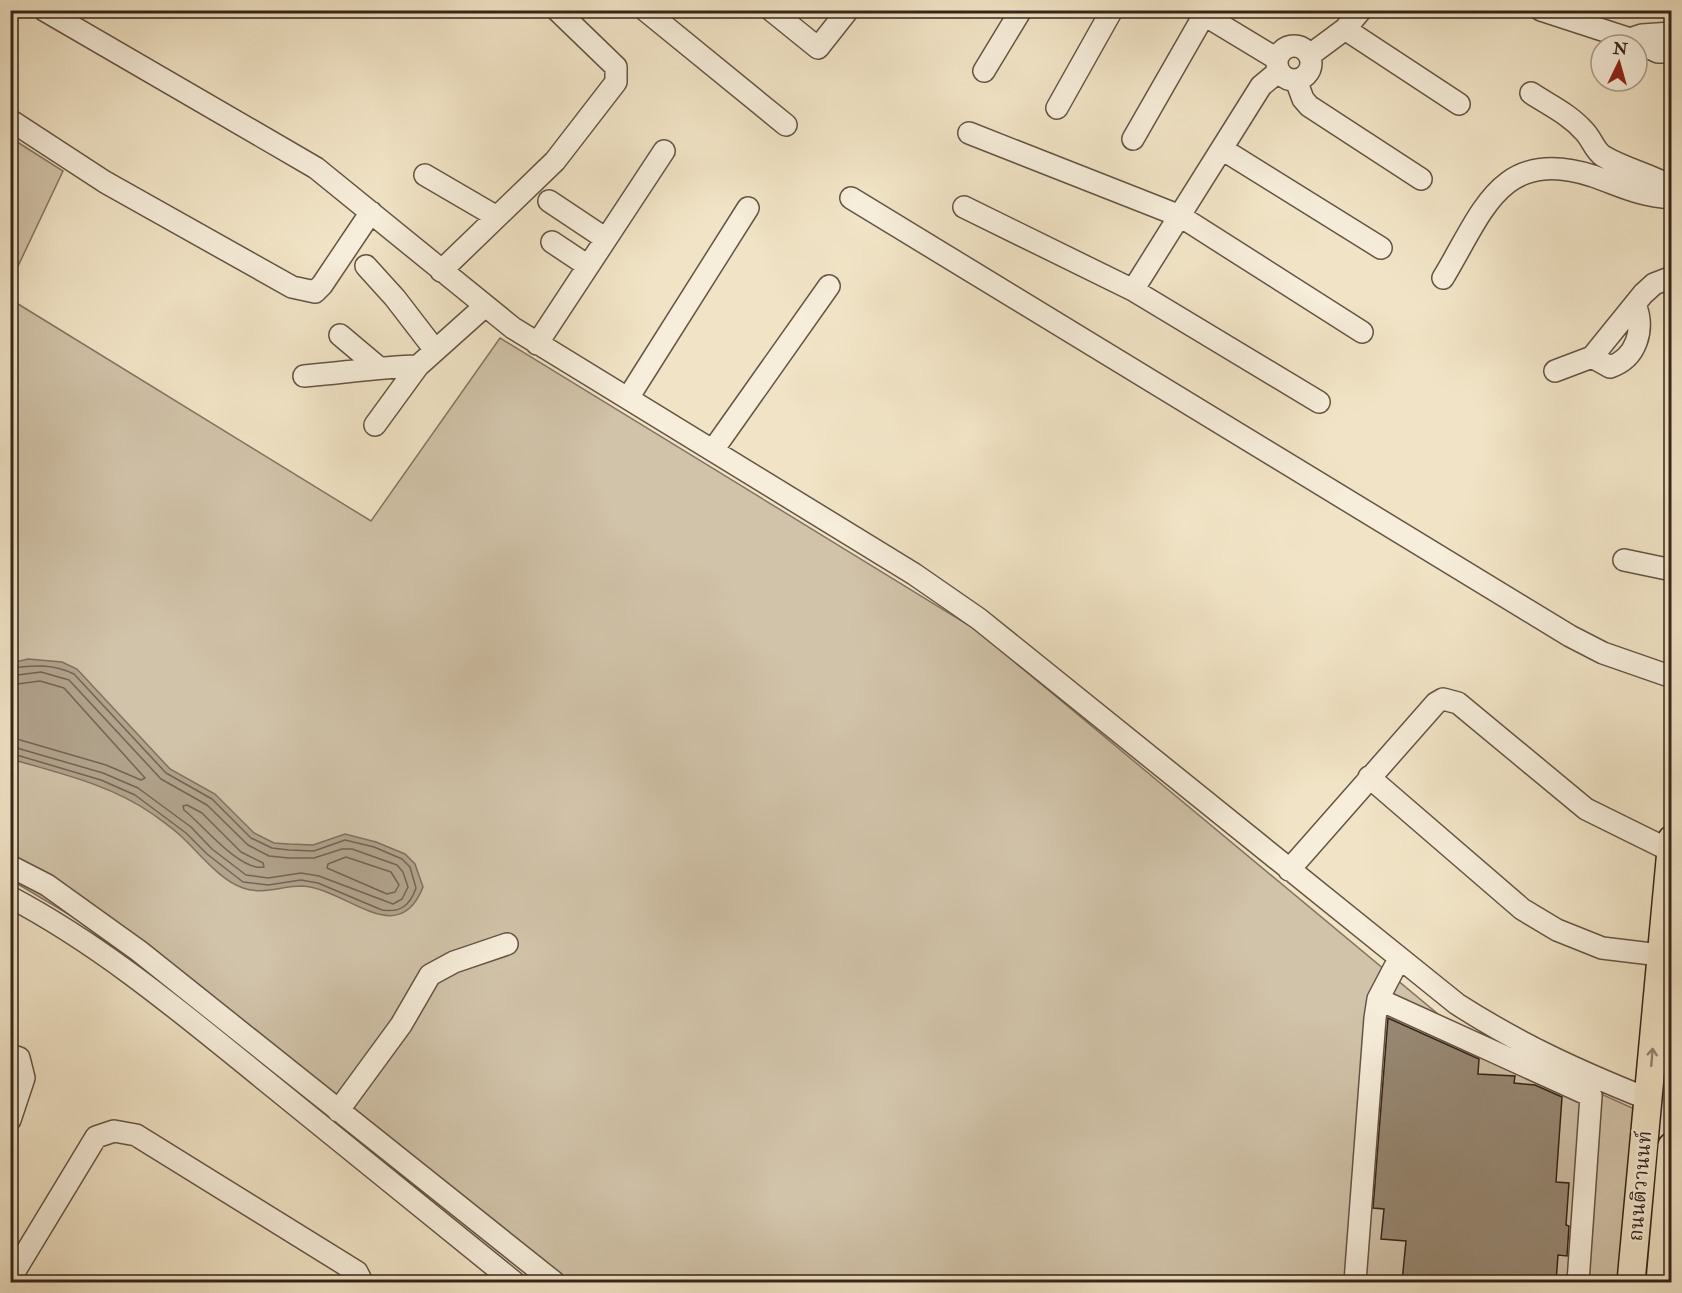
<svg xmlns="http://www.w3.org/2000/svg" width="1682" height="1293" font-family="'IM FELL Double Pica','Noto Serif Thai',serif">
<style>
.green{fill:#d1c3a9;stroke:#847462;stroke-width:1.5}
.water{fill:#b1a38c;stroke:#80705e;stroke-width:1.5}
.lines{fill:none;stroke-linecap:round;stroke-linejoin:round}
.shore{stroke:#746453;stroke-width:1.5}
.building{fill:#978873;stroke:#36241a;stroke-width:1.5}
.minor-casing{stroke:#655445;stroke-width:24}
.major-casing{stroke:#36241a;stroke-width:30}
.minor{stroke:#f6edda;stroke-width:21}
.major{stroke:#f1e4c6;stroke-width:27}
.oneway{stroke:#948470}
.labels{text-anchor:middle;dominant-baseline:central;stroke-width:4.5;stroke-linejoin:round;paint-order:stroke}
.street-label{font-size:20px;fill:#36241a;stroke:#f6edda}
</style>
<rect width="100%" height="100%" fill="#f1e4c6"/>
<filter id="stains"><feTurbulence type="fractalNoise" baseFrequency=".00333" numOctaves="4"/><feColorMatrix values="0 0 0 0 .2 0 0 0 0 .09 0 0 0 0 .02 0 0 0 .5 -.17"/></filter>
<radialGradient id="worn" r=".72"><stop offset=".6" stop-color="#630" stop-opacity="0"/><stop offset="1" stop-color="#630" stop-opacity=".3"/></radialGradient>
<!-- green -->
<path class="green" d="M 11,138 L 63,171 L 11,281 Z
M 10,299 L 371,521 L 500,338 L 975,629 L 1456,1029 L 1639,1111 L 1623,1282 L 537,1282 L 345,1128 L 75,918 L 11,880 Z"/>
<!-- water -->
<path class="water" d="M 28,659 L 62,662 L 77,669 L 170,769 L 215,794 L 254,833 L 274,843 L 289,844 L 313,845 L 345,834 L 376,842 L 405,854 L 415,864 L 423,887 C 398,951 346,888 302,886 C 281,886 263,895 243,888 C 220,880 201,855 183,838 C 174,829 162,821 151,813 C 109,784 58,773 11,759 L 11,663 Z"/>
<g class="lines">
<!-- shore -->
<path class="shore" d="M 10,668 C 34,666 51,663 74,674 L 166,773 L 212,799 L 251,838 L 272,848 L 289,850 L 314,851 L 345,840 L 374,847 L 402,859 L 410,867 L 416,888 C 410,905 401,913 382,910 L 318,883 L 301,880 L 268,885 L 243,882 L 207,854 L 186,833 L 135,795 L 101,780 L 10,753
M 10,676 L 41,672 L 69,680 L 161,779 L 207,805 L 248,845 L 269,856 L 289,858 L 314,858 L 342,849 L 352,849 L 397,865 L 403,872 L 408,887 L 402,899 L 393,904 L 319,876 L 301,873 L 268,878 L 246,875 L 212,849 L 191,827 L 138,788 L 103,773 L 10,746
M 10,685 L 40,681 L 64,688 L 145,778 L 141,780 L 106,765 L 10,737
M 187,805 L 202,813 L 241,852 L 263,863 L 264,867 C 240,872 202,824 184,810 L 183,806 Z
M 346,857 L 391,872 L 399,885 L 395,892 L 387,894 L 327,868 L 328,864 Z"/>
</g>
<!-- building -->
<path class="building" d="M 1388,1018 L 1479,1059 L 1478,1074 L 1515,1076 L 1514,1083 L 1535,1085 L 1562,1097 L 1556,1182 L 1569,1183 L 1566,1225 L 1569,1226 L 1567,1256 L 1558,1255 L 1556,1282 L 1402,1282 L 1406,1241 L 1381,1239 L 1384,1209 L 1373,1208 Z"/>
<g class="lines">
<defs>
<path id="minor" d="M 44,10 L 316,168 L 513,328 L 914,574 L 979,619 L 1457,1004 C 1521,1045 1578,1071 1648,1099
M 645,10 L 786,125
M 771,10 L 818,48 L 848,10
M 1196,10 L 1277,59
M 1541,10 L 1630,39 L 1658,52 L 1672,52
M 1345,29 L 1459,104
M 1630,39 L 1642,35 L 1672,33
M1277 63a17 17 0 1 1 34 0a17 17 0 1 1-34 0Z
M 1310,55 L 1345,29 L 1361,10
M 984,71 L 1021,10
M 1296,80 L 1303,99 L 1309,106 L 1421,179
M 1531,93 C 1549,105 1569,114 1584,131 C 1592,139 1594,150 1603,156 C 1624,169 1650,174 1672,187
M 1057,108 L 1112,10
M 10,120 L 105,182 L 292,287 L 315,292 L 322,285 L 371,212
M 969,133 L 1180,216 L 1362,332
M 1133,139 L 1204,15
M 1222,149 L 1381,248
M 425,175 L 497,217
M 851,198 L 1570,636 L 1603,653 L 1672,677
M 549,201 L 606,239
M 964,207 L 1133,290 L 1319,402
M 552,242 L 588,266
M 366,266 L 395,298 L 435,350
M 441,271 L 555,161 L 616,82 L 616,67 L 557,10
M 1443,278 C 1483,212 1500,146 1593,176 C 1624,187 1637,195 1672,198
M 1133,290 L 1261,86 L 1279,71
M 340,335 L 378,367
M 537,344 L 664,151
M 1592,357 L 1610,367 C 1637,358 1645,329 1635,304
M 1555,371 L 1592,357 L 1643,294 L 1654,284 L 1672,277
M 304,376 C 342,373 379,367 418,366 L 485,306
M 628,398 L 748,208
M 375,425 L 418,366
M 713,450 L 829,286
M 1624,560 L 1672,570
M 1369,777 L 1522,909 L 1557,930 L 1602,948 L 1660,955
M 10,866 L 47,885 L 139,951 L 554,1282
M 1289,870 L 1436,703 L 1443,699 L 1458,703 L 1586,809 L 1671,851
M 10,897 C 101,945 181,1012 261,1077 C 345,1145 430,1214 514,1282
M 1378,999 L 1591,1096 L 1578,1282
M 10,1055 L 19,1058 L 24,1078 L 10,1120
M 338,1111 L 401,1025 L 430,975 L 454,962 L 507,944
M 10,1279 L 96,1137 L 114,1131 L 136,1135 L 357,1272 L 362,1282
M 1355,1282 L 1375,1018 L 1378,999 L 1399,959"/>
<path id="major" d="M 1631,1282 L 1672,839
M 1660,1282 L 1672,1146"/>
</defs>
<!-- minor casing -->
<use href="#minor" class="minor-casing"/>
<!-- major casing -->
<use href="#major" class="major-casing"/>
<!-- minor -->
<use href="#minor" class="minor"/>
<!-- major -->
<use href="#major" class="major"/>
</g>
<!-- one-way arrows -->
<defs><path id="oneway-shaft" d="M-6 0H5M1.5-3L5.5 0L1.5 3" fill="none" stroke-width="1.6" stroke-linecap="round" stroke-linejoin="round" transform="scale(1.5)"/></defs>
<use class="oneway" href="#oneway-shaft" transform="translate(1652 1057) rotate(-85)"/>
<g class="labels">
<!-- street labels -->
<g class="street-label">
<text transform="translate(1640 1186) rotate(-85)">ถนนติวานนท์</text>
</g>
</g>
<!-- margin -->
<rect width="1682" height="1293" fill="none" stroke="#f1e4c6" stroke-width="36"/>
<rect x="12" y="12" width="1658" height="1269" fill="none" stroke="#36241a" stroke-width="3"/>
<rect x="18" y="18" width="1646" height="1257" fill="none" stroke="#36241a" stroke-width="1.5"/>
<!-- north arrow -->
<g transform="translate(1619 63) rotate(5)"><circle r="28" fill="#f6edda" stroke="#a99d8d" stroke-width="1.5"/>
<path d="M0-4.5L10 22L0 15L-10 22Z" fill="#8f2418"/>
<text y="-9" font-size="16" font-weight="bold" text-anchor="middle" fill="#36241a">N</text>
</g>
<rect width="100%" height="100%" filter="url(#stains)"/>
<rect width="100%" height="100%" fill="url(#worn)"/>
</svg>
